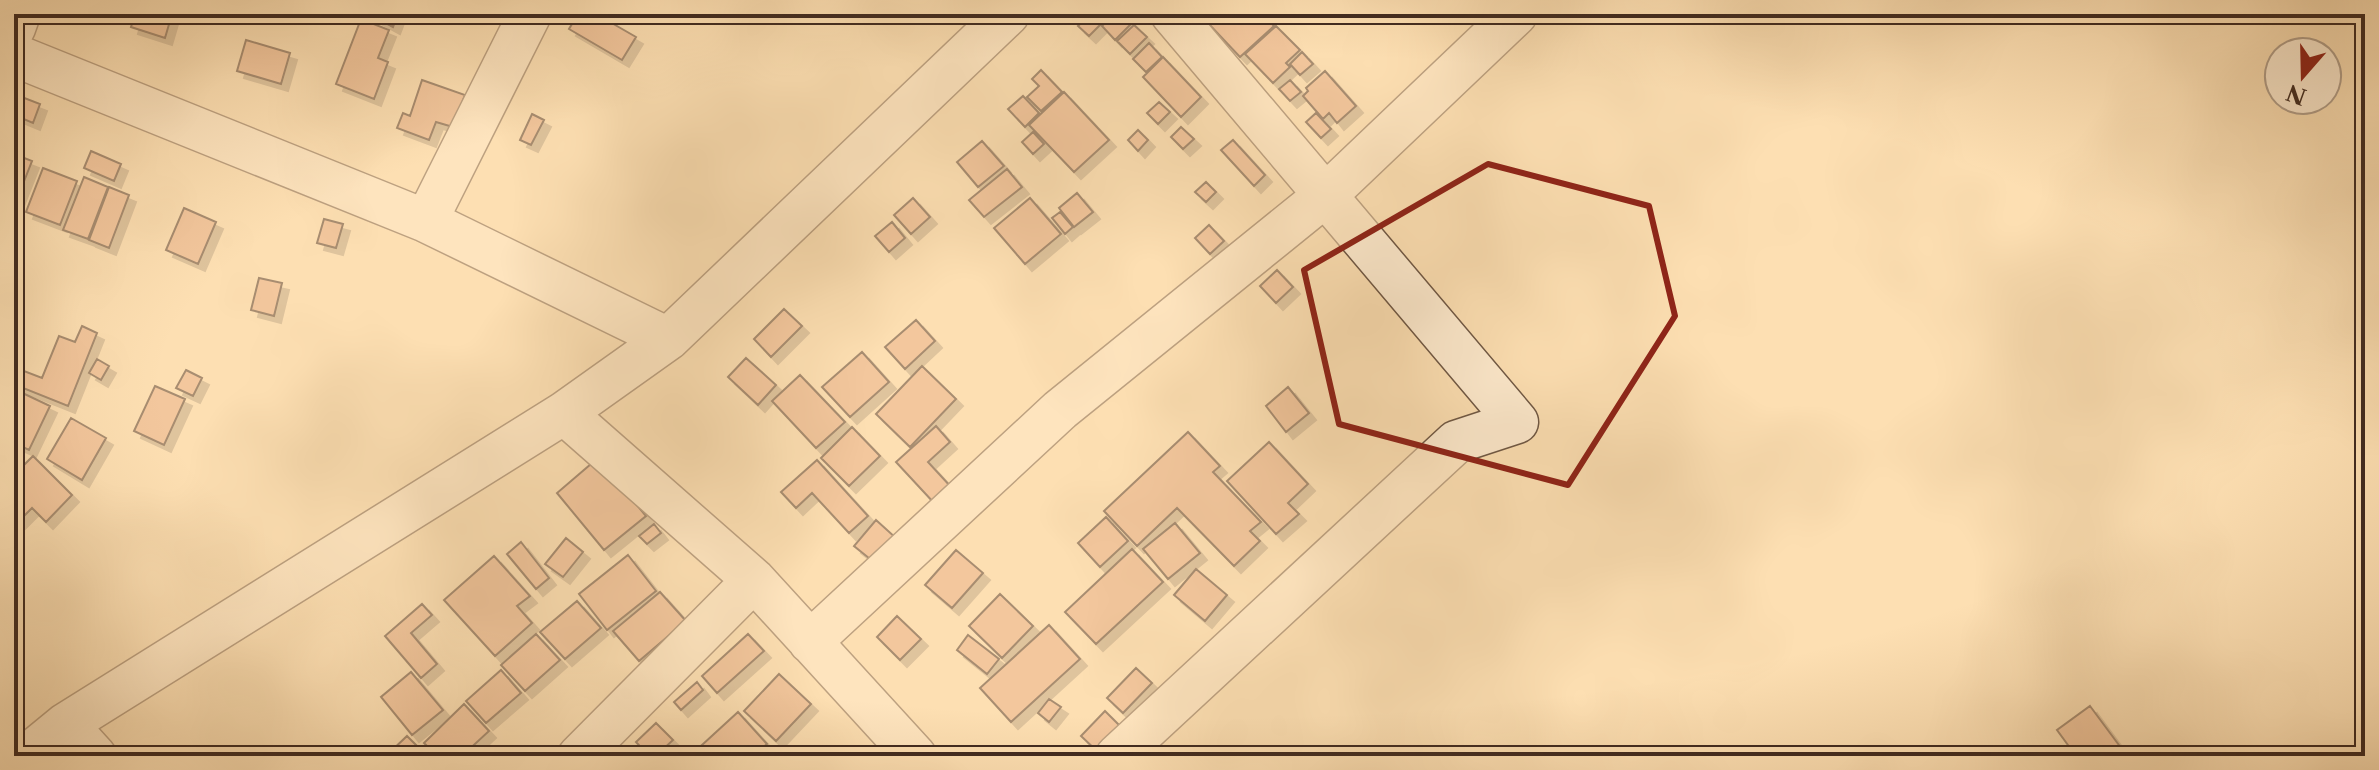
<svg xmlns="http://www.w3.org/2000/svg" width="2379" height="770" font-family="'Libre Caslon Text',serif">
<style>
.building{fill:#e7ab83;stroke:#412b20;stroke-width:2;filter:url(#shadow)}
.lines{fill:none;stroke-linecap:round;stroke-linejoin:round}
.minor-casing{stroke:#705844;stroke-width:45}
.minor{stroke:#feeacd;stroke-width:42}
.marked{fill:none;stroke:#8f2418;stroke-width:6;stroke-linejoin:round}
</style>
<defs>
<filter id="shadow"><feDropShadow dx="7" dy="7" stdDeviation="0" flood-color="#0004"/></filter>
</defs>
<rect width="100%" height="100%" fill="#fddfb2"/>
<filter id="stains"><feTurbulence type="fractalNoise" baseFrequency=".0025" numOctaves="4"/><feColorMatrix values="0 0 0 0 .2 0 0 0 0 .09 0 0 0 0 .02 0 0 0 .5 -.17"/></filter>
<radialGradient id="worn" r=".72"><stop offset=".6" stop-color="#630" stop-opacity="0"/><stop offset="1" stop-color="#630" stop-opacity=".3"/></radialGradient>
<!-- building -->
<path class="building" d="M 135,14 L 172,14 L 165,38 L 131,27 Z
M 369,14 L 398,14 L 393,27 Z
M 578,14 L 596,14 L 636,37 L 622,60 L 569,29 Z
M 1090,14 L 1111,14 L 1089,36 L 1078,26 Z
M 1113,14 L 1124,14 L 1132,23 L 1115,40 L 1102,26 Z
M 1214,14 L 1263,14 L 1274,26 L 1240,57 L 1206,21 Z
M 361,19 L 389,30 L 378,58 L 388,62 L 374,99 L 336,84 Z
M 1134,25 L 1147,37 L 1130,54 L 1117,41 Z
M 1276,26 L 1300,50 L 1286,63 L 1290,67 L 1273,83 L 1245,54 Z
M 246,40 L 290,53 L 281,84 L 237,71 Z
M 1149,43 L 1162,57 L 1146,72 L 1133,59 Z
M 1302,52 L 1313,64 L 1300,75 L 1290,64 Z
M 1163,57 L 1201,97 L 1181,117 L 1143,77 Z
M 1041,70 L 1062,92 L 1041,111 L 1027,97 L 1039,86 L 1032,79 Z
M 1325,71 L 1356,106 L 1337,123 L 1329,113 L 1323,119 L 1303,96 L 1308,91 L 1306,88 Z
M 422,80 L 465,95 L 453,127 L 436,122 L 429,140 L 397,128 L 403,113 L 410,116 Z
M 1290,80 L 1301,92 L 1290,101 L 1279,89 Z
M 1064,92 L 1109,140 L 1074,172 L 1029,125 Z
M 14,94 L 40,104 L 33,123 L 14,115 Z
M 1023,96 L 1039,113 L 1025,127 L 1008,109 Z
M 1159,102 L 1170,112 L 1158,124 L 1147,113 Z
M 1316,113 L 1331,129 L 1321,138 L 1306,122 Z
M 532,114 L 544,120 L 531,145 L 520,140 Z
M 1181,127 L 1194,139 L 1183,149 L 1171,137 Z
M 1138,130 L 1148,140 L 1138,151 L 1128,140 Z
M 1033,132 L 1044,144 L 1033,154 L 1022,142 Z
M 1233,140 L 1265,175 L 1254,186 L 1221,150 Z
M 982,141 L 1004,166 L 978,187 L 957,162 Z
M 91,151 L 121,164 L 114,181 L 84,168 Z
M 14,154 L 32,161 L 15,204 L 14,204 Z
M 43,168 L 77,181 L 60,225 L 26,212 Z
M 1007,169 L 1022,187 L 984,217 L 969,200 Z
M 84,177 L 108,187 L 88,239 L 63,230 Z
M 1206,182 L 1216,192 L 1206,202 L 1195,192 Z
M 109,187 L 129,195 L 109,248 L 89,240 Z
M 1077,193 L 1093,212 L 1074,227 L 1059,208 Z
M 913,198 L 930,217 L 911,234 L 894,215 Z
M 1030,198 L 1061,234 L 1025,264 L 994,228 Z
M 184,208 L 216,222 L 198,264 L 166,250 Z
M 1060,212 L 1073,227 L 1065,234 L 1052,218 Z
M 324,219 L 343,224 L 336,248 L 317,243 Z
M 892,222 L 905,238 L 889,252 L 875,236 Z
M 1209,225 L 1224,241 L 1210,254 L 1195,238 Z
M 1277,270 L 1293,287 L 1276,303 L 1260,286 Z
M 259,278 L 282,283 L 274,316 L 251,310 Z
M 784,309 L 802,326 L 771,357 L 754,339 Z
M 916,320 L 935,341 L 905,369 L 885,347 Z
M 82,326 L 97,333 L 68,406 L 18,386 L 24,371 L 42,378 L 59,336 L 75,342 Z
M 862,352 L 889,382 L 850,417 L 822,387 Z
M 746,358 L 776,385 L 758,405 L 728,377 Z
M 97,359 L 109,366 L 101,380 L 89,373 Z
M 922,366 L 956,399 L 910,447 L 876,414 Z
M 186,370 L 202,378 L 193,396 L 176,388 Z
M 800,375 L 845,422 L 816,448 L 772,401 Z
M 155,386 L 185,399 L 164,445 L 134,431 Z
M 1288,387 L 1309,413 L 1286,432 L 1266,406 Z
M 14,389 L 50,406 L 29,450 L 14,443 Z
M 71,418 L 106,438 L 82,480 L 47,459 Z
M 936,426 L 950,442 L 928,462 L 952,488 L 935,504 L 896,462 Z
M 852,427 L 880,456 L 849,486 L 821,458 Z
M 1188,432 L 1220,466 L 1213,472 L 1261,522 L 1250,531 L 1260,541 L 1234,566 L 1177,508 L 1137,546 L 1104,511 Z
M 1269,442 L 1308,484 L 1288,503 L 1299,514 L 1276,534 L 1227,481 Z
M 33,456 L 72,495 L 46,522 L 32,508 L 14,526 L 14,475 Z
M 598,458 L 646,516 L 604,550 L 557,493 Z
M 817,460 L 868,516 L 849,533 L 812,493 L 796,508 L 781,492 Z
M 1106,517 L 1128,541 L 1100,567 L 1078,543 Z
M 876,520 L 897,539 L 875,563 L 854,546 Z
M 1175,523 L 1200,553 L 1168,579 L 1143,549 Z
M 654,524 L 661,533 L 647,544 L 639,536 Z
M 566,538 L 583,552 L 563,577 L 545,564 Z
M 521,542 L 549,578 L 536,589 L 507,554 Z
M 1132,549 L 1163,582 L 1096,644 L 1065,612 Z
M 956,550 L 983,573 L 952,608 L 925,585 Z
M 628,555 L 656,591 L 607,630 L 579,594 Z
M 494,556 L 530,596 L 517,606 L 532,623 L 495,656 L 444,600 Z
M 1196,569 L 1227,595 L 1205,621 L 1174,595 Z
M 660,592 L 686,621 L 639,661 L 613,631 Z
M 1000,594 L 1033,626 L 1002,658 L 969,626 Z
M 577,601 L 601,628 L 565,659 L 540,632 Z
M 422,604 L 432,615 L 411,633 L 437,664 L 421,678 L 385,636 Z
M 897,616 L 921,639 L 900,660 L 877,637 Z
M 1049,625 L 1080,659 L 1011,722 L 980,688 Z
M 536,634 L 560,660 L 525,691 L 501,665 Z
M 748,634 L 764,651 L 717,693 L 702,676 Z
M 968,635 L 999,659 L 987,674 L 957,650 Z
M 1136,668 L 1152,683 L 1123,713 L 1107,698 Z
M 501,670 L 521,693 L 486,723 L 466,701 Z
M 411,672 L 443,710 L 412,735 L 381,697 Z
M 779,674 L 811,704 L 776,741 L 744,711 Z
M 697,682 L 703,690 L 681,710 L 674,702 Z
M 1049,699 L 1061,707 L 1049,722 L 1038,713 Z
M 464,704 L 489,731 L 462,756 L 437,756 L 424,743 Z
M 2090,706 L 2127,756 L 2076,756 L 2057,730 Z
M 1105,711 L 1123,729 L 1099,753 L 1081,736 Z
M 738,712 L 767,744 L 753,756 L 690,756 Z
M 656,723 L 673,740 L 656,756 L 649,756 L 636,742 Z
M 407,736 L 427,756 L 386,756 Z"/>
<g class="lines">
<defs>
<path id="minor" d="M 14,28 L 19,14
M 14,55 L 426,221 L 668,339
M 426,221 L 530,14
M 564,413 L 754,580 L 915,756
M 810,642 L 1060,410 L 1327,194 L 1516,14
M 66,724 L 95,756
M 27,756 L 66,724 L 564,413 L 668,339 L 1008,14
M 579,756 L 754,580
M 1117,756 L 1456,442 L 1517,422 L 1172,14"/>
</defs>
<!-- minor casing -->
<use href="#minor" class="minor-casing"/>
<!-- minor -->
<use href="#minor" class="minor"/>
</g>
<!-- marked area -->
<path d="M0 0H2379V770H0ZM 1488,164 L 1649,206 L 1675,316 L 1568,485 L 1339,424 L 1304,270 Z" fill="#fddfb2" fill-opacity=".55" fill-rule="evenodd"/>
<path class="marked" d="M 1488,164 L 1649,206 L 1675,316 L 1568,485 L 1339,424 L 1304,270 Z"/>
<!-- margin -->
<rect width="2379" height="770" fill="none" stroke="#fddfb2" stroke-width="48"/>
<rect x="16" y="16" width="2347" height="738" fill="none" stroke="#412b20" stroke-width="4"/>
<rect x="24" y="24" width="2331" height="722" fill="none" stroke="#412b20" stroke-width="2"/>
<!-- north arrow -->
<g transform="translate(2303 76) rotate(200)"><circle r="38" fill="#feeacd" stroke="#b29e88" stroke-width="2"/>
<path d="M0-6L14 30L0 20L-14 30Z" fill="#8f2418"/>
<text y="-12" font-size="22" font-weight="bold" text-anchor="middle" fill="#412b20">N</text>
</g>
<rect width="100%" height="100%" filter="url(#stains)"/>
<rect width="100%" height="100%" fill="url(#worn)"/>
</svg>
